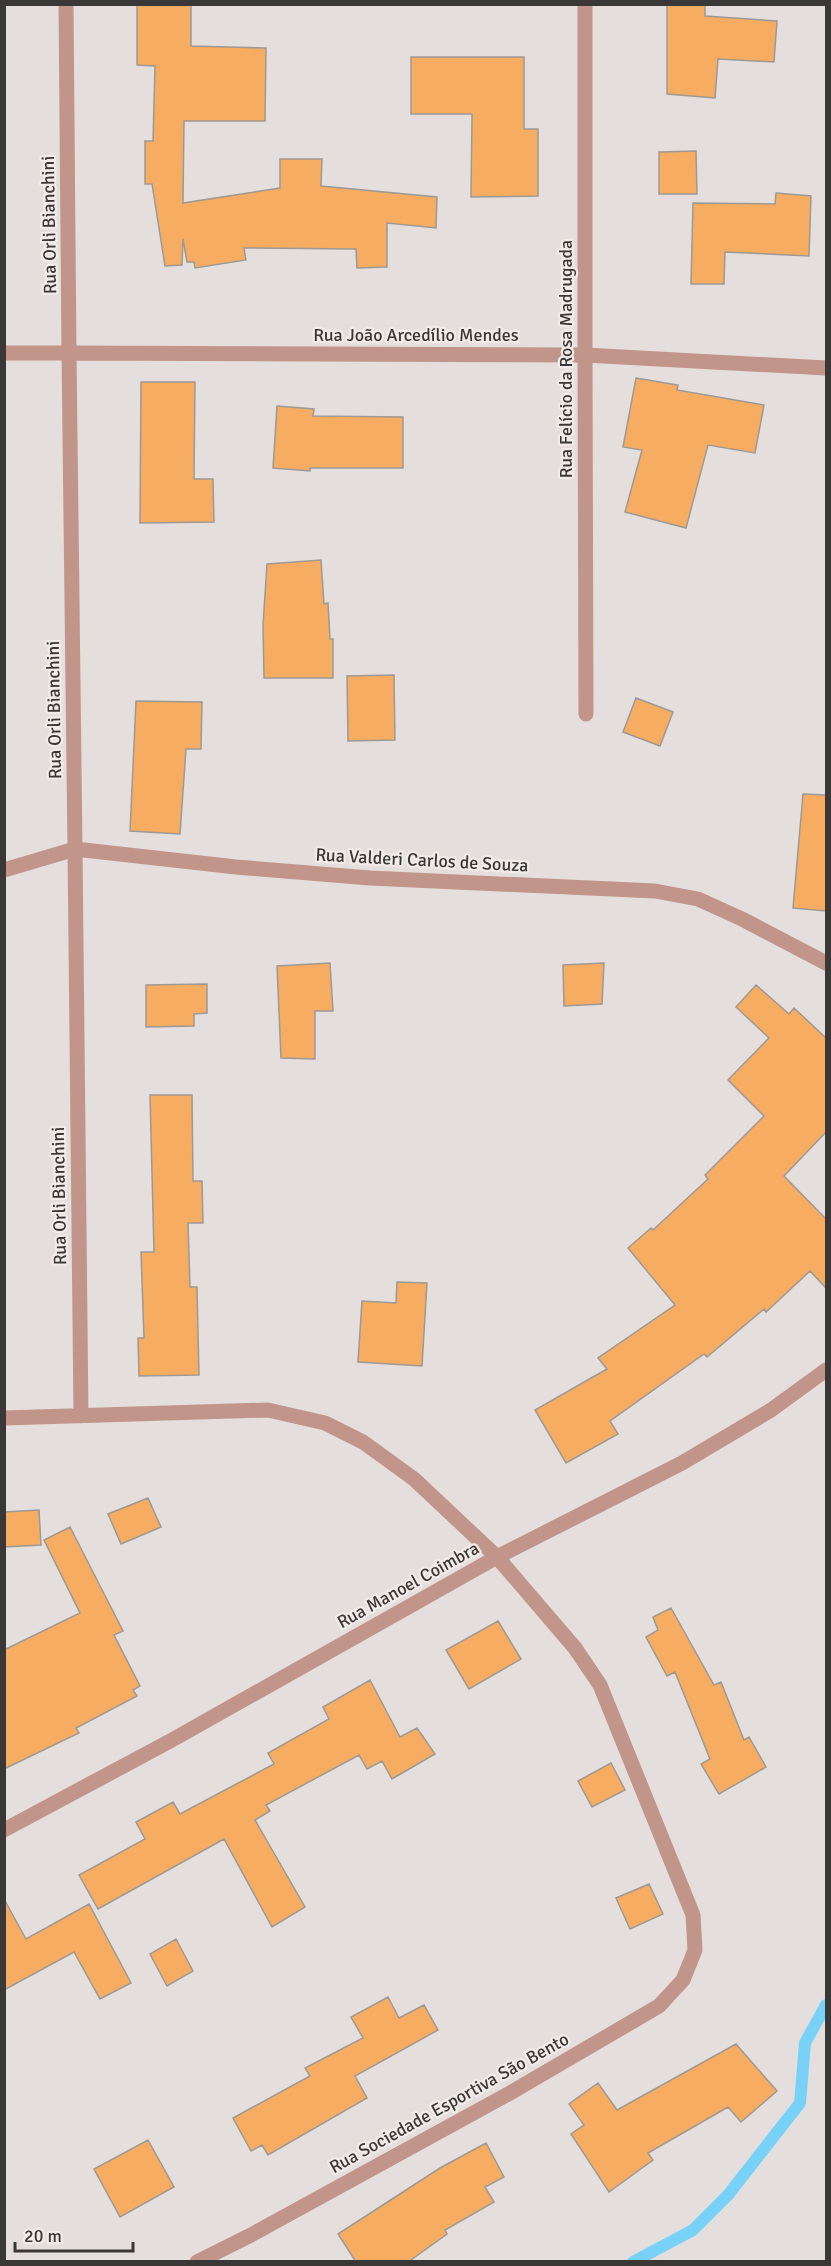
<svg xmlns="http://www.w3.org/2000/svg" width="831" height="2266" font-family="Signika,sans-serif">
<style>
.lines{fill:none;stroke-linecap:round;stroke-linejoin:round}
.stream{stroke:#78d2f8;stroke-width:12}
.building{fill:#f7ad61;stroke:#9d9995;stroke-width:1.5}
.minor{stroke:#c2958a;stroke-width:15}
.tertiary{stroke:#c2958a;stroke-width:15}
.labels{text-anchor:middle;dominant-baseline:central;stroke-width:4.5;stroke-linejoin:round;paint-order:stroke}
.street-label{font-size:18px;fill:#3a3837;stroke:#f2ece9}
</style>
<rect width="100%" height="100%" fill="#e4dfdc"/>
<g class="lines">
<!-- stream -->
<path class="stream" d="M 633,2262 L 693,2230 L 728,2195 L 800,2103 L 805,2043 L 826,2005"/>
</g>
<!-- building -->
<path class="building" d="M 137,4 L 191,4 L 191,46 L 266,48 L 265,121 L 184,121 L 183,203 L 280,188 L 280,159 L 322,159 L 321,186 L 437,197 L 436,228 L 387,223 L 387,267 L 357,268 L 356,249 L 244,248 L 246,260 L 195,268 L 194,262 L 187,262 L 183,239 L 182,265 L 165,266 L 152,184 L 145,184 L 145,141 L 153,141 L 155,66 L 137,65 Z
M 667,4 L 705,4 L 705,16 L 777,21 L 774,62 L 718,59 L 715,98 L 667,94 Z
M 411,57 L 524,57 L 524,129 L 538,129 L 538,196 L 471,197 L 472,114 L 411,114 Z
M 696,151 L 697,194 L 659,194 L 659,152 Z
M 776,193 L 811,196 L 809,256 L 725,252 L 724,284 L 691,284 L 693,203 L 775,204 Z
M 636,378 L 678,385 L 677,390 L 764,405 L 755,453 L 708,445 L 686,528 L 625,512 L 642,450 L 623,447 Z
M 141,382 L 195,382 L 194,479 L 213,479 L 214,522 L 140,523 Z
M 277,406 L 314,409 L 313,416 L 403,417 L 403,468 L 310,468 L 310,471 L 273,468 Z
M 321,560 L 324,604 L 328,603 L 330,639 L 333,639 L 333,678 L 264,678 L 263,625 L 267,564 Z
M 394,675 L 395,740 L 348,741 L 347,676 Z
M 636,698 L 673,712 L 660,746 L 623,732 Z
M 136,701 L 202,702 L 201,749 L 186,749 L 180,834 L 130,831 Z
M 803,794 L 826,795 L 826,911 L 793,908 Z
M 330,963 L 333,1011 L 315,1011 L 315,1059 L 281,1058 L 277,966 Z
M 604,963 L 602,1004 L 564,1006 L 563,965 Z
M 207,984 L 207,1013 L 194,1014 L 194,1026 L 146,1027 L 146,985 Z
M 756,985 L 789,1014 L 794,1008 L 826,1038 L 826,1132 L 784,1176 L 826,1219 L 826,1288 L 810,1271 L 766,1312 L 764,1309 L 707,1357 L 704,1354 L 610,1421 L 618,1434 L 566,1463 L 535,1410 L 607,1369 L 598,1358 L 675,1305 L 628,1248 L 651,1228 L 653,1230 L 708,1179 L 705,1175 L 764,1116 L 728,1080 L 769,1038 L 736,1007 Z
M 150,1095 L 192,1095 L 193,1181 L 202,1181 L 203,1223 L 188,1223 L 190,1287 L 197,1287 L 199,1375 L 139,1376 L 138,1338 L 144,1338 L 141,1252 L 154,1252 Z
M 397,1282 L 427,1283 L 422,1366 L 358,1362 L 362,1301 L 396,1303 Z
M 148,1498 L 161,1527 L 121,1544 L 108,1514 Z
M 39,1510 L 41,1545 L 4,1547 L 4,1512 Z
M 70,1527 L 123,1631 L 114,1635 L 140,1686 L 133,1690 L 137,1696 L 76,1728 L 79,1733 L 4,1769 L 4,1650 L 80,1613 L 44,1540 Z
M 671,1608 L 714,1685 L 721,1682 L 744,1740 L 749,1737 L 766,1767 L 719,1794 L 701,1764 L 710,1759 L 675,1672 L 667,1676 L 646,1637 L 658,1630 L 653,1617 Z
M 498,1621 L 521,1659 L 469,1689 L 446,1650 Z
M 370,1680 L 400,1737 L 417,1728 L 435,1754 L 392,1779 L 382,1761 L 367,1769 L 359,1755 L 266,1805 L 270,1811 L 255,1820 L 305,1907 L 272,1927 L 224,1839 L 98,1909 L 79,1875 L 145,1839 L 136,1822 L 173,1802 L 180,1814 L 274,1764 L 268,1753 L 329,1719 L 323,1707 Z
M 611,1763 L 625,1790 L 592,1807 L 578,1781 Z
M 649,1884 L 663,1914 L 630,1929 L 616,1898 Z
M 4,1899 L 26,1939 L 89,1904 L 131,1983 L 100,1999 L 74,1952 L 4,1990 Z
M 176,1939 L 193,1971 L 167,1986 L 150,1954 Z
M 388,1997 L 399,2018 L 424,2005 L 438,2030 L 355,2076 L 367,2098 L 268,2155 L 262,2145 L 251,2151 L 233,2118 L 310,2076 L 305,2068 L 363,2038 L 351,2017 Z
M 736,2044 L 777,2091 L 741,2122 L 728,2107 L 648,2153 L 653,2160 L 609,2192 L 571,2134 L 584,2125 L 569,2104 L 598,2083 L 617,2110 Z
M 148,2140 L 174,2187 L 120,2217 L 94,2169 Z
M 486,2143 L 504,2177 L 485,2187 L 494,2202 L 445,2230 L 447,2234 L 408,2262 L 356,2262 L 338,2234 L 440,2168 Z"/>
<g class="lines">
<!-- minor -->
<path class="minor" d="M 4,353 L 69,353 L 66,4
M 586,714 L 585,355 L 826,368
M 81,1416 L 75,849 L 236,867 L 370,878 L 655,891 L 698,899 L 742,919 L 826,963
M 4,1418 L 268,1410 L 325,1423 L 363,1442 L 414,1479 L 497,1557 L 575,1648 L 600,1685 L 693,1915 L 695,1950 L 683,1980 L 659,2006 L 510,2093 L 251,2235 L 197,2262
M 4,1830 L 172,1740 L 497,1557 L 682,1463 L 771,1410 L 826,1370"/>
<!-- tertiary -->
<path class="tertiary" d="M 4,870 L 75,849 L 69,353 L 585,355 L 585,4"/>
</g>
<g class="labels">
<!-- street labels -->
<g class="street-label">
<text transform="translate(49 225) rotate(-91)">Rua Orli Bianchini</text>
<text x="416" y="335">Rua João Arcedílio Mendes</text>
<text transform="translate(566 359) rotate(-90)">Rua Felício da Rosa Madrugada</text>
<text transform="translate(54 710) rotate(-91)">Rua Orli Bianchini</text>
<text transform="translate(422 860) rotate(3)">Rua Valderi Carlos de Souza</text>
<text transform="translate(59 1196) rotate(-91)">Rua Orli Bianchini</text>
<text transform="translate(408 1585) rotate(-29)">Rua Manoel Coimbra</text>
<text transform="translate(449 2103) rotate(-29)">Rua Sociedade Esportiva São Bento</text>
</g>
</g>
<!-- border -->
<rect width="831" height="2266" fill="none" stroke="#3a3837" stroke-width="12"/>
<!-- scale -->
<path d="M15 2242v9h118v-9" fill="none" stroke="#3a3837" stroke-width="3"/>
<text x="24" y="2242" font-size="18" fill="#3a3837" stroke="#f2ece9" stroke-width="4.5" paint-order="stroke">20 m</text>
</svg>
